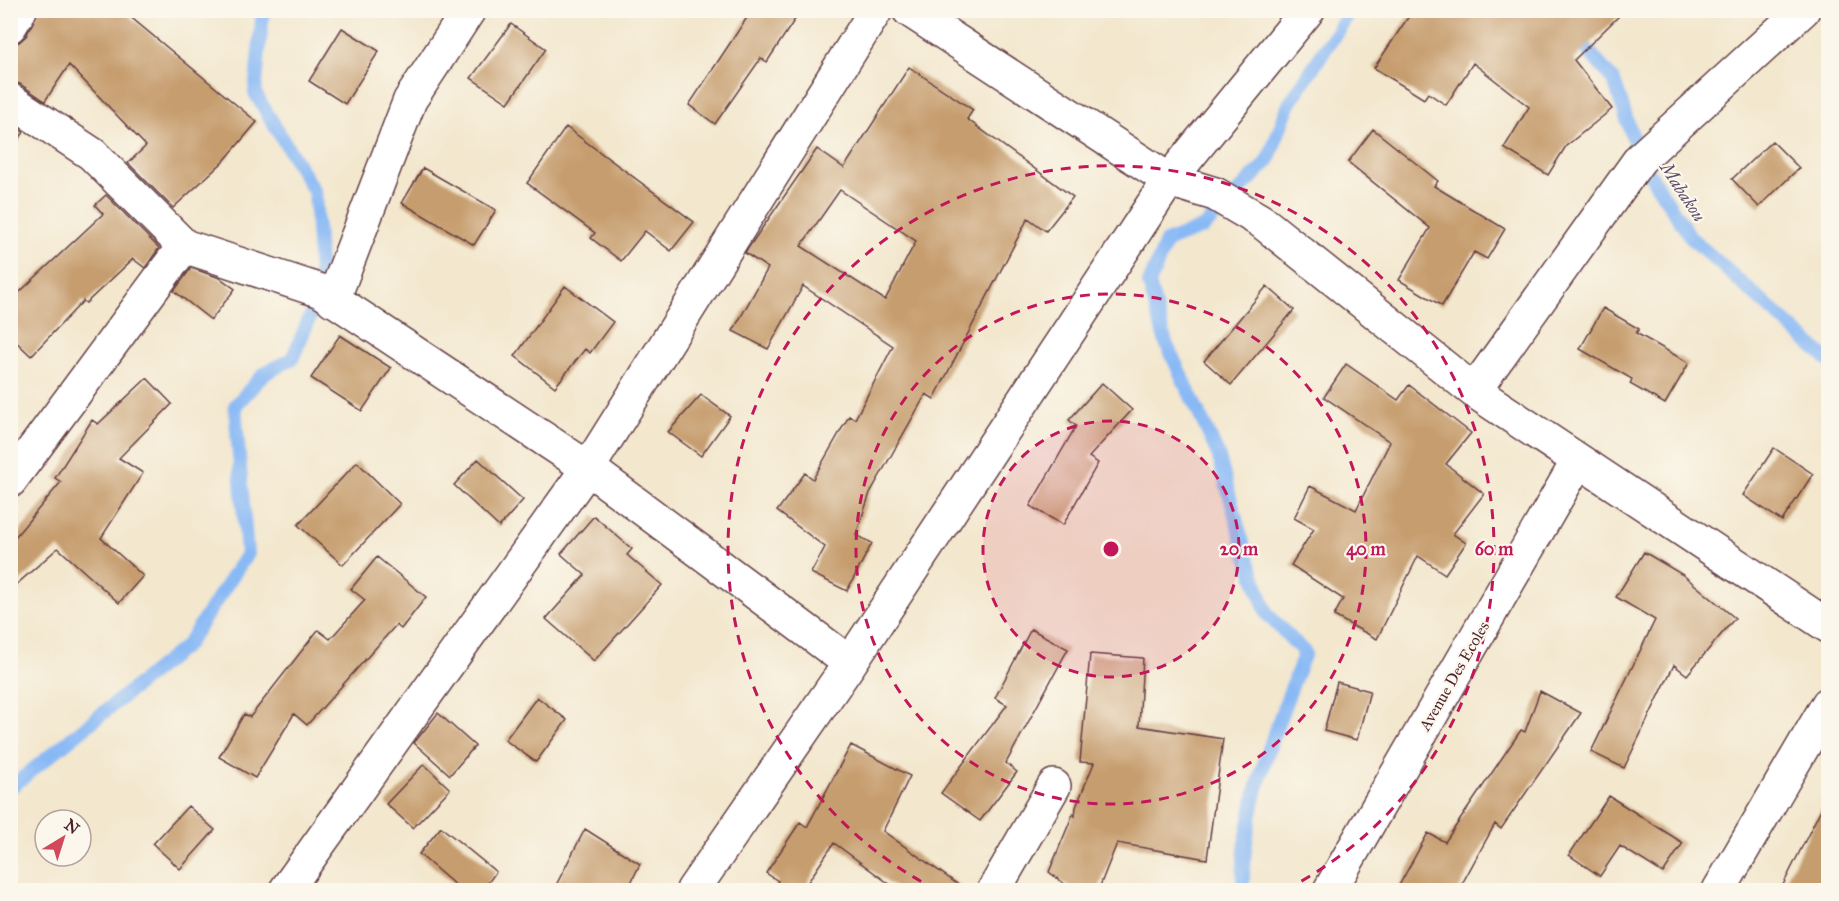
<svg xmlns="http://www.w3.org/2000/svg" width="1839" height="901" font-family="'IM FELL Great Primer',serif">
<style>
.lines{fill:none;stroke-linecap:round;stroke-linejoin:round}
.stream{stroke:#89b9f5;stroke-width:14}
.building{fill:#c69d6e;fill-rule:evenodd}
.street-casing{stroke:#633d43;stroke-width:36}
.street{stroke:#fff;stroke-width:33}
.ring{fill:none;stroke:#c2185b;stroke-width:3;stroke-dasharray:10 8}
.labels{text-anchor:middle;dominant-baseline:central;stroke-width:4.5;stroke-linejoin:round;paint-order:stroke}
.street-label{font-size:16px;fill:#4a1f2b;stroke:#fbf7ec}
.water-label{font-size:18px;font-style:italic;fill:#5d4d68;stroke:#fbf7ec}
.centre{fill:#c2185b;stroke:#fbf7ec;stroke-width:3}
.ring-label{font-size:18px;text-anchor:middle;font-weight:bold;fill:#c2185b;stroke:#fbf7ec;stroke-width:4.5;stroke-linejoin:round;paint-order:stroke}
</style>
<rect width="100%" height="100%" fill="#fbf7ec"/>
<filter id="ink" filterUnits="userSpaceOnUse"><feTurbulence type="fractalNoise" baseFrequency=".0167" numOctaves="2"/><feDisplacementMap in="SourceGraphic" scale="12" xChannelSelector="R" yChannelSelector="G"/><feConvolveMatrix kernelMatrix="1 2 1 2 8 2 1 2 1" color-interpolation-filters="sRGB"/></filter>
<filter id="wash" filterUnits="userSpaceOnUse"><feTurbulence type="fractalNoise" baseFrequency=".008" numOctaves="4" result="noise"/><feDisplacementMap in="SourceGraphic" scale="24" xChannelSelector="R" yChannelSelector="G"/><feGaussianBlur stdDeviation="1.35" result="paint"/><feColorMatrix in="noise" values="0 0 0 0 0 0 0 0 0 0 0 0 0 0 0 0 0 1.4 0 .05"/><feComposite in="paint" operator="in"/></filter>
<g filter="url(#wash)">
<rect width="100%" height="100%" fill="#f3e7ce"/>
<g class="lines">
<!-- stream -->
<path class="stream" d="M 1574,34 L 1614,81 L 1640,159 L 1691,238 L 1828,360
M 10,788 L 187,645 L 247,554 L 235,406 L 264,374 L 292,359 L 321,291 L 315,193 L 255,93 L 263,10
M 1243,890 C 1241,812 1276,726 1305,653 L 1267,614 L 1245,551 L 1218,454 L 1166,343 L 1149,284 L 1166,242 L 1204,227 L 1268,161 L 1289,104 L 1351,10"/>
</g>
<g id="blocks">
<!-- building -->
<path class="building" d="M 39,10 L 122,10 L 257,122 L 224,161 L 173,208 L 128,163 L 146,146 L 69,65 L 45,101 L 20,84 L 10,81 L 10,45 L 19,42 L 26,36 Z
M 752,10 L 801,10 L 767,62 L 761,58 L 715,124 L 689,105 Z
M 1413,10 L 1625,10 L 1574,60 L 1612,109 L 1566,146 L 1548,175 L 1504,148 L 1529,107 L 1473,63 L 1446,105 L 1428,93 L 1424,99 L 1374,68 Z
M 511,24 L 546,49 L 508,103 L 471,78 Z
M 342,28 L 379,51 L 345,104 L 309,81 Z
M 909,67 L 973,110 L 967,119 L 1073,197 L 1046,231 L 1028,218 L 934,399 L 926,394 L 870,493 L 856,535 L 872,543 L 847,591 L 811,573 L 825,547 L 777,511 L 805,473 L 813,479 L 849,416 L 855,419 L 893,346 L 803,286 L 768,349 L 733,331 L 768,268 L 745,253 L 749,247 L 817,149 L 844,168 ZM 840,190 L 916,241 L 885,300 L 801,246 Z
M 10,123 L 24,132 L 10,152 Z
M 566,127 L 694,222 L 671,251 L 645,231 L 621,261 L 591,238 L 595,233 L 527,183 Z
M 1373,129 L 1438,181 L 1434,186 L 1505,229 L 1487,259 L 1474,252 L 1442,306 L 1399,280 L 1430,228 L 1348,162 Z
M 1772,141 L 1799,168 L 1759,207 L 1732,179 Z
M 423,168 L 496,210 L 474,245 L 402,203 Z
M 106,195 L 159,248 L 145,268 L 133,259 L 86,303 L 83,301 L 31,356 L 10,336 L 10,301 L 103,214 L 95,205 Z
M 191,268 L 220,278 L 235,289 L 211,320 L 174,291 Z
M 565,286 L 613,322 L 590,353 L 585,349 L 555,387 L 515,356 Z
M 1267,286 L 1294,310 L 1231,385 L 1204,361 Z
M 1603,308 L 1639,329 L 1636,333 L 1689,363 L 1665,404 L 1630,384 L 1632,379 L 1580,349 Z
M 340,335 L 391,368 L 362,411 L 311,378 Z
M 1346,364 L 1398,400 L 1409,385 L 1471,433 L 1446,464 L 1484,494 L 1453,534 L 1466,543 L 1445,574 L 1418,556 L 1377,639 L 1334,616 L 1343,599 L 1291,565 L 1314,529 L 1294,518 L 1310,486 L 1356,510 L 1390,442 L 1324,397 Z
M 147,378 L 172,404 L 119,458 L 143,473 L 101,538 L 143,576 L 119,603 L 58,548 L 10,590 L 10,543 L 61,482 L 55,478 L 92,420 L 98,424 Z
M 1102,383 L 1132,410 L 1089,457 L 1098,463 L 1063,525 L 1030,506 L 1076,426 L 1069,420 Z
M 701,395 L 730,416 L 701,456 L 668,432 Z
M 1774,448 L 1813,474 L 1782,521 L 1743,495 Z
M 478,459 L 523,500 L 499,527 L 454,485 Z
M 357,462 L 400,504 L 343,565 L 298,525 Z
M 594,516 L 632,549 L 627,555 L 662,585 L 594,661 L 546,619 L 585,575 L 561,554 Z
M 1644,552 L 1683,575 L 1735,618 L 1687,675 L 1674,665 L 1624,768 L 1591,752 L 1655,620 L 1616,597 Z
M 377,557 L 426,597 L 401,629 L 396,625 L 307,725 L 294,714 L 255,778 L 219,757 L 244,714 L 250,717 L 318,630 L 330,639 L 365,600 L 351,589 Z
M 1031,629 L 1068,649 L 1006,763 L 1017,772 L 980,821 L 941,793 L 1007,705 L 995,698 Z
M 1090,654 L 1143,658 L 1139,726 L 1223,739 L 1207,859 L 1117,843 L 1098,891 L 1074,891 L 1049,872 L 1073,814 L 1075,816 L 1076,807 L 1094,763 L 1080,762 Z
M 1337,682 L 1370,691 L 1357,740 L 1324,731 Z
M 1540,691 L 1581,713 L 1501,829 L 1495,824 L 1458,891 L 1396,891 L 1428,833 L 1445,842 L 1521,730 L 1525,732 Z
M 537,697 L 567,720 L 536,762 L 505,740 Z
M 438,713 L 475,746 L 450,775 L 414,743 Z
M 851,745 L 910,776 L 883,831 L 967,891 L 899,891 L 834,843 L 802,891 L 773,891 L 778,881 L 766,873 L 800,822 L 807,827 Z
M 424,764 L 450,789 L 413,828 L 386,804 Z
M 1828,795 L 1828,891 L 1780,891 Z
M 1609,796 L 1683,843 L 1663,873 L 1620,846 L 1600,876 L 1569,855 Z
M 188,806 L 215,830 L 180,869 L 153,844 Z
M 441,827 L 496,872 L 482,891 L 462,891 L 419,854 Z
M 585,829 L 640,864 L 627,891 L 553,891 Z"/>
</g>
</g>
<g filter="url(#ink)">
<use href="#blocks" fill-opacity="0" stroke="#633d43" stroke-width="1.5"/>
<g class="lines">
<defs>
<path id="street" d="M 909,10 L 1169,180 L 1215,194 L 1261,221 L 1474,391 L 1828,626
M 10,26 L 20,10
M 10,100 L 92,154 L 184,246 L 321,291 L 588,468 L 850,663
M 333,300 L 410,100 L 469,10
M 1474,391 L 1640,159 L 1803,10
M 10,481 L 184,246
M 286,890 L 588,468 L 876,10
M 693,890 L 850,663 L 1169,180 L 1308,10
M 994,890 L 1054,786
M 1330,890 L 1578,461
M 1719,890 L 1828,704"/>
</defs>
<!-- street casing -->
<use href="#street" class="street-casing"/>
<!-- street -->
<use href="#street" class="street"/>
</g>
</g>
<!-- distance rings -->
<circle cx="1111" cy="549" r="128" fill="#c2185b" fill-opacity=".12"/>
<g class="ring">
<circle cx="1111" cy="549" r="128"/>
<circle cx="1111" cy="549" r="255"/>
<path d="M937 890A383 383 0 1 1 1285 890"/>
</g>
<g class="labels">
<!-- street labels -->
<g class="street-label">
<text transform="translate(1454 676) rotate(-60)">Avenue Des Ecoles</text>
</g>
<!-- water labels -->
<g class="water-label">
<text transform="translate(1683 192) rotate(57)">Mabakou</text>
</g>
</g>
<circle cx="1111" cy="549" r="9" class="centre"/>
<g class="ring-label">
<text x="1239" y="555">20 m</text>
<text x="1366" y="555">40 m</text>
<text x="1494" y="555">60 m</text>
</g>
<!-- margin -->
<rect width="1839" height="901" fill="none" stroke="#fbf7ec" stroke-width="36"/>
<!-- north arrow -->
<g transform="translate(63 838) rotate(38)"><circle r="28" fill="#fbf7ec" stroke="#b4a19f" stroke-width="1.5"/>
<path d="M0-4.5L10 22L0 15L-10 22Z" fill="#d1495b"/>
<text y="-9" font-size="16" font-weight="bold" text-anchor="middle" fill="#4a1f2b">N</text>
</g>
</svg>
